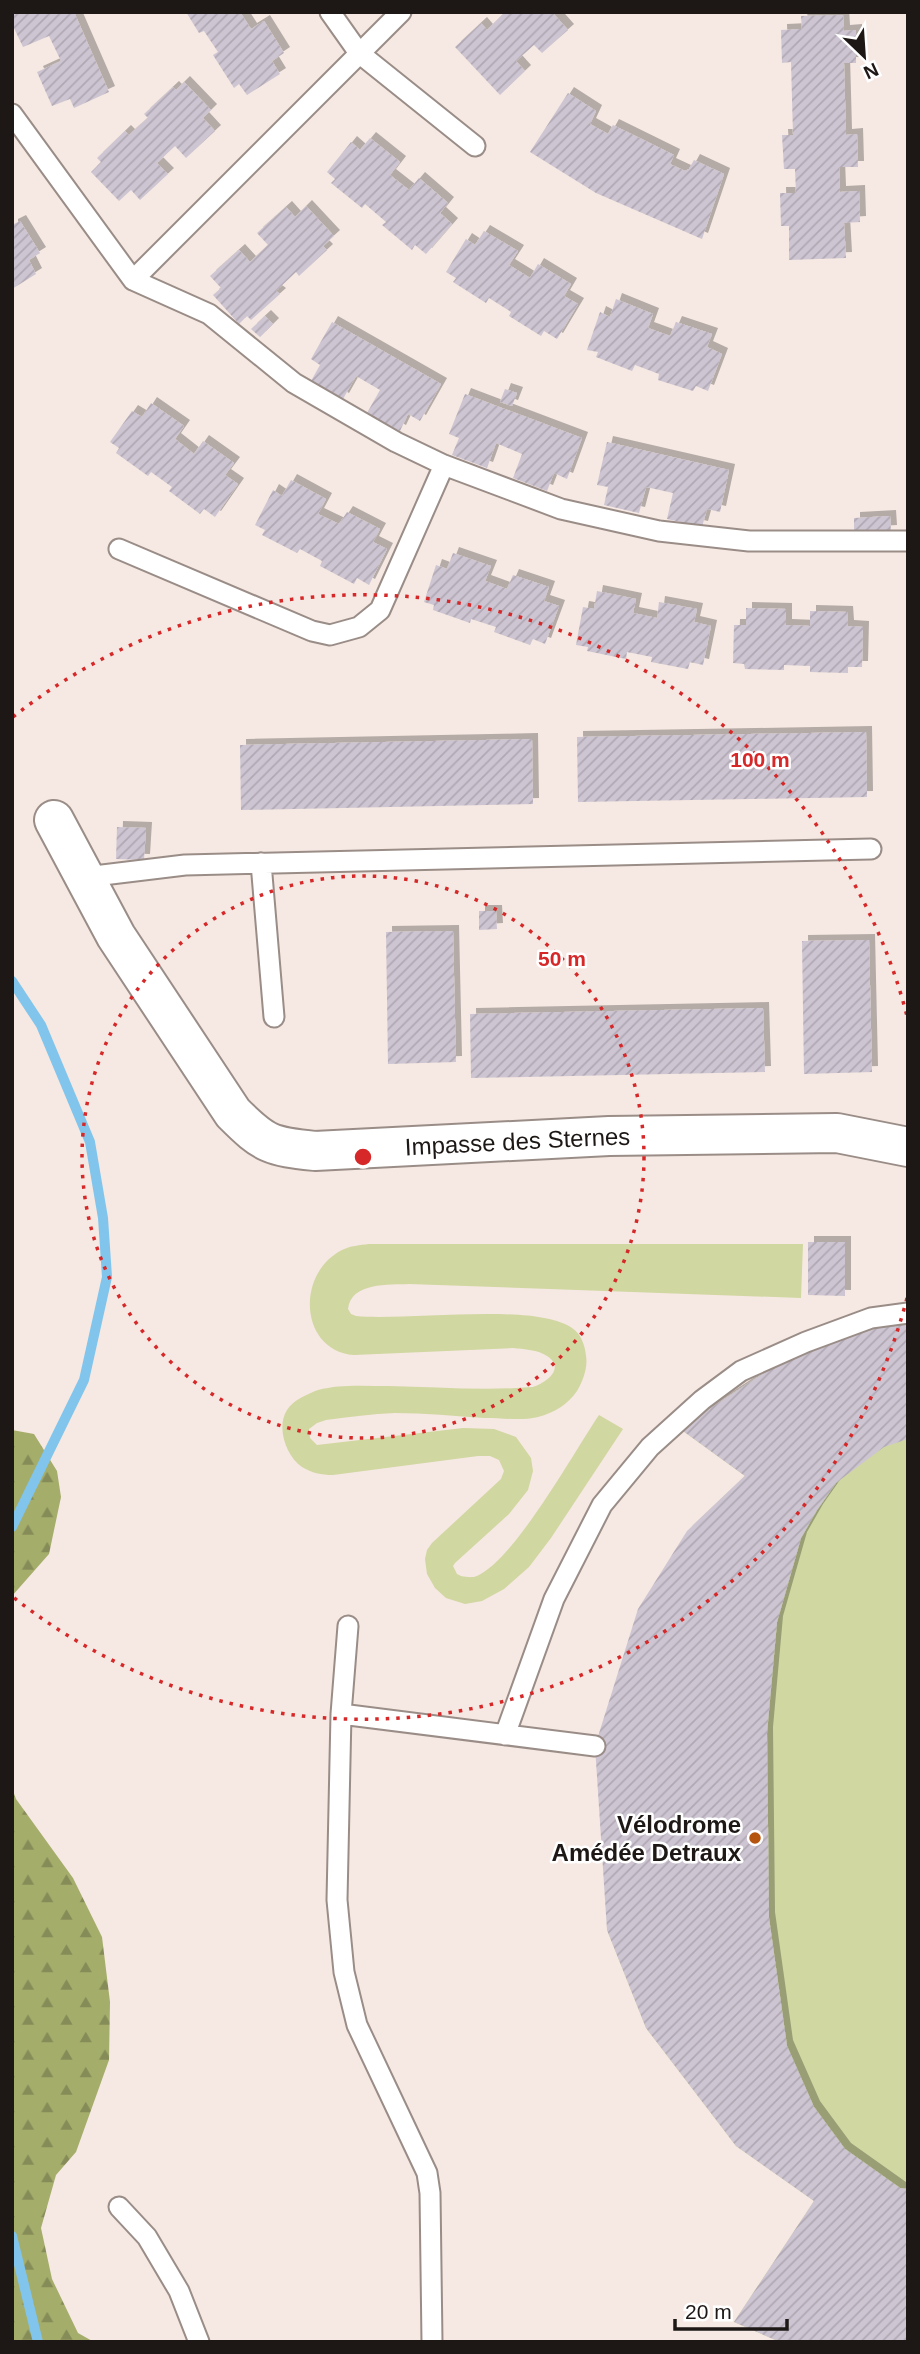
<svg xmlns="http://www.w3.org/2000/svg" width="920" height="2354" font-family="Helvetica,sans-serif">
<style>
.forest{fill:url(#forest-firs)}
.park{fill:#d0d7a0}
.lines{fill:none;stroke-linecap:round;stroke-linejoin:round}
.stream{stroke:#81c5ec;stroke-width:10}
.building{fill:url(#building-hatch);filter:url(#shadow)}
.lane-casing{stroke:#9a8d87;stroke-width:23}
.street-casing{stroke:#9a8d87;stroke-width:42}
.lane{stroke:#fff;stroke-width:19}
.street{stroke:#fff;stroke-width:38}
.ring{fill:none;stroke:#d62828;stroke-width:3.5;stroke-dasharray:3.5 7}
.poi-dot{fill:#b4540f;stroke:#fff;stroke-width:2.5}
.labels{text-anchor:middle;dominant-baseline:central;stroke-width:5;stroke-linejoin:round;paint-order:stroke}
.street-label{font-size:24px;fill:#1d1816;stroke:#fff}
.poi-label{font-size:24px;font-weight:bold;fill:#1d1816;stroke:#fff;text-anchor:end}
.centre{fill:#d62828;stroke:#fff;stroke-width:3.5}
.ring-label{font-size:21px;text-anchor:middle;font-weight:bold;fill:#d62828;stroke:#fff;stroke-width:5;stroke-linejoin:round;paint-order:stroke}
</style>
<defs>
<pattern id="forest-firs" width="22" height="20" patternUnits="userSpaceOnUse" patternTransform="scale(1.75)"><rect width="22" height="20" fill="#a5ad6b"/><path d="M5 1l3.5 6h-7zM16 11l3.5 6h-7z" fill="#868c57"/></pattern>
<pattern id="building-hatch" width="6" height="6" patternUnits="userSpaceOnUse" patternTransform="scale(1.75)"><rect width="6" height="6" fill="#cdc6d2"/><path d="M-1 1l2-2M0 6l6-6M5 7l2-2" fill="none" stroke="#b0a9b4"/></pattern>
<filter id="shadow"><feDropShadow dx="6" dy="-6" stdDeviation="0" flood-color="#0004"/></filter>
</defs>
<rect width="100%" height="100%" fill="#f6e8e2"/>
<!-- forest -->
<path class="forest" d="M 12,1430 L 34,1434 L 57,1471 L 61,1497 L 49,1554 L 12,1596 Z
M 12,1788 L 16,1799 L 73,1878 L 102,1937 L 110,2002 L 109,2060 L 76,2152 L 56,2175 L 41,2228 L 52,2279 L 78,2333 L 94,2342 L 12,2342 Z"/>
<!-- park -->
<path class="park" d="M 369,1244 L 803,1244 L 801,1298 L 409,1284 C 389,1285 351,1282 348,1309 L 351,1314 L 356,1316 C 407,1321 534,1302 572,1328 C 581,1334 585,1345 586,1356 C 588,1367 583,1381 577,1391 C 568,1404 554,1413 538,1417 C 521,1421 503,1418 485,1418 C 455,1416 425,1413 395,1413 C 372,1414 349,1417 326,1420 L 317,1423 L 309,1429 L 310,1438 L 317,1445 L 463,1428 L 494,1429 L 516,1437 L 531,1458 L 533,1471 L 528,1490 L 509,1514 L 455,1563 L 453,1566 L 457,1574 L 461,1576 C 466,1577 472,1578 477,1576 C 515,1559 574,1452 599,1415 L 623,1429 L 551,1538 L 529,1567 L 504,1589 L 482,1601 L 465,1604 L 446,1598 L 435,1588 L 427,1574 L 425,1559 L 427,1550 L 432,1543 L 501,1479 L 504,1471 L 499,1460 L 490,1456 L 478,1456 L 333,1475 C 321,1475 312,1473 302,1467 C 286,1456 276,1427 287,1410 C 293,1400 308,1394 318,1390 C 340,1384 365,1386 388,1386 C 436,1387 485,1391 533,1387 C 546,1383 566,1368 547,1356 C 538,1350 524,1349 513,1348 L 354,1355 C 300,1351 295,1274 342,1250 C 350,1246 360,1245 369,1244 Z
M 908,1325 L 908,2342 L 780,2342 L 734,2322 L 814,2201 L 736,2146 L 646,2028 L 607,1930 L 745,1476 L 683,1431 L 712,1407 L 790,1356 L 884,1326 Z"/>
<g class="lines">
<!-- stream -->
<path class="stream" d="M 12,981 L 41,1025 L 90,1142 L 103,1218 L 107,1277 L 84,1380 L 12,1527
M 12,2236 L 38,2342"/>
</g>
<!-- building -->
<path class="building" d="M 16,12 L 74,12 L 109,92 L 74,108 L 70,99 L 52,106 L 37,72 L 61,61 L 49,36 L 23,47 L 12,24 L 12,14 Z
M 186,12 L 240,12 L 251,29 L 264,21 L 284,53 L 272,61 L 280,74 L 247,95 L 239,84 L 234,88 L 213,55 L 218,52 L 204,31 L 199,33 Z
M 505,12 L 552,12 L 568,30 L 542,53 L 534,45 L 516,61 L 525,71 L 500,95 L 455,47 L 481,23 L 487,30 Z
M 843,15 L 844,31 L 856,30 L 856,63 L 844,63 L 846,135 L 857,134 L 858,167 L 839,167 L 840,192 L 859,191 L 860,222 L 844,223 L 846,258 L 789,260 L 789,226 L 781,226 L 780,193 L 796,193 L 795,169 L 784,169 L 782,135 L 793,135 L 791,62 L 782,63 L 781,30 L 802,29 L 801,16 Z
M 184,82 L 211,110 L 203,118 L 215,131 L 186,158 L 175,146 L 157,163 L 168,174 L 140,200 L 131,190 L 119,201 L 91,172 L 101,162 L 97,158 L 125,131 L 129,135 L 148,118 L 144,114 L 173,87 L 176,90 Z
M 568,93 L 596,111 L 590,124 L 608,134 L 613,125 L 674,155 L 670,164 L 685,171 L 689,169 L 694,160 L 724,174 L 702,239 L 596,193 L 530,152 Z
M 370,138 L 400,162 L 390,175 L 409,190 L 419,178 L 448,203 L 440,213 L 452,224 L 426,254 L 415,245 L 412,250 L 382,225 L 386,222 L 365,204 L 362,208 L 331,183 L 335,179 L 327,172 L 351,142 L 360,150 Z
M 306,206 L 334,236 L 323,246 L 327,250 L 299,276 L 296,272 L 276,291 L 280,294 L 251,320 L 247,316 L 239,324 L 213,295 L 221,288 L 210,276 L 239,250 L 250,262 L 268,245 L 257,233 L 286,207 L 295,217 Z
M 20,221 L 40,253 L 29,260 L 36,274 L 12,289 L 12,225 Z
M 484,231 L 518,251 L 509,265 L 530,278 L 538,264 L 571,284 L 564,296 L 578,304 L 557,339 L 544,331 L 541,336 L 509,316 L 511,312 L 489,298 L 486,303 L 453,282 L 456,278 L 446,272 L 466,239 L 475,245 Z
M 616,299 L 653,314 L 648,328 L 670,336 L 676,322 L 712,334 L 707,347 L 722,354 L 708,391 L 696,386 L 693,391 L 658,380 L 659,374 L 635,365 L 632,371 L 596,357 L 598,352 L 587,350 L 600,312 L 610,317 Z
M 265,316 L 273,324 L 260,337 L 251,329 Z
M 332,322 L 441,384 L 420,421 L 408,414 L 400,431 L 367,413 L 380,390 L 356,376 L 343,399 L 311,381 L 320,365 L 311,359 Z
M 505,389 L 517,393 L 512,406 L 500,402 Z
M 465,394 L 582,438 L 567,479 L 554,473 L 547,491 L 513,478 L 522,454 L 496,443 L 487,468 L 452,455 L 459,438 L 449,434 Z
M 151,403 L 184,426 L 175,439 L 194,454 L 203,441 L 234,463 L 225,475 L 238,484 L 215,517 L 204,509 L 200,514 L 169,491 L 172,487 L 151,472 L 148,476 L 116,453 L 119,448 L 110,442 L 132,411 L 142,417 Z
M 607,442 L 729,470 L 720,512 L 707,509 L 702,527 L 667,519 L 673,493 L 646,487 L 639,513 L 604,505 L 608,487 L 597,485 Z
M 291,480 L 326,499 L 318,514 L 339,524 L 347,512 L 380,529 L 373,542 L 387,549 L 369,585 L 357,578 L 354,584 L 320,566 L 322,561 L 300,549 L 297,553 L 262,535 L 265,530 L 255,525 L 273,490 L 282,496 Z
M 890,516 L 891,531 L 854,533 L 854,518 Z
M 453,553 L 491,566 L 485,581 L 507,589 L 513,575 L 549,587 L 544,601 L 559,606 L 545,644 L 533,639 L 530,645 L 494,632 L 496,627 L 471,619 L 470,623 L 433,610 L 434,605 L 424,602 L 436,565 L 447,569 Z
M 597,591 L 636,599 L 633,613 L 657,618 L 659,602 L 697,609 L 694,622 L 711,626 L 703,665 L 690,662 L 688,669 L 651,662 L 652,657 L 627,652 L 626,659 L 587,651 L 588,647 L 576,645 L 583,607 L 594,609 Z
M 746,608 L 786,609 L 786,625 L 810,626 L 810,611 L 847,612 L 848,626 L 863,627 L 862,667 L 848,667 L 848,673 L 810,672 L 810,666 L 784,665 L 784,670 L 745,669 L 744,664 L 733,663 L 734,625 L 746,625 Z
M 866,732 L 867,797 L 578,802 L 577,737 Z
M 532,739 L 533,804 L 241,810 L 240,745 Z
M 117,827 L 146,828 L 144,860 L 116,859 Z
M 479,911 L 496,911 L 497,929 L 479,930 Z
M 453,931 L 456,1062 L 388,1064 L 386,932 Z
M 869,940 L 872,1072 L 804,1074 L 802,941 Z
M 763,1008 L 765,1072 L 471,1078 L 470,1014 Z
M 808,1242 L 845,1242 L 845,1296 L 808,1295 Z
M 908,1325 L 908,1439 L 884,1447 L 836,1483 L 817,1510 L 801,1538 L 777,1622 L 767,1733 L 769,1918 L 787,2046 L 814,2107 L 845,2149 L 900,2188 L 908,2189 L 908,2342 L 780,2342 L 734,2322 L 814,2201 L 736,2146 L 646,2028 L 607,1930 L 595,1746 L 638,1609 L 687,1531 L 745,1476 L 683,1431 L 712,1407 L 790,1356 L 884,1326 Z"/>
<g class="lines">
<defs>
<path id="lane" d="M 330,12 L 359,53 L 475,146
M 12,114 L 133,280 L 209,314 L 294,383 L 396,442 L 444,465 L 561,509 L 659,531 L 749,541 L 908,541
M 133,280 L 401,12
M 119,549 L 312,631 L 330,635 L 359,627 L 380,610 L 444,465
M 261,863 L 274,1017
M 86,877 L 185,865 L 871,849
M 348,1626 L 341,1714 L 337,1900 L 344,1972 L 357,2025 L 427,2173 L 430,2193 L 432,2342
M 341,1714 L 595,1746
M 505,1735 L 554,1599 L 602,1505 L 650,1447 L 702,1400 L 741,1371 L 806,1342 L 871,1318 L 908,1313
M 119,2207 L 147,2237 L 179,2291 L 199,2342"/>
<g id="street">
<path id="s1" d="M 54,820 L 116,936 L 233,1113 C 265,1145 270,1146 315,1151 L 609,1136 L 837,1133 L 908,1147"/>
</g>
</defs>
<!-- lane casing -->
<use href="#lane" class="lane-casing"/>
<!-- street casing -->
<use href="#street" class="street-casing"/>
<!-- lane -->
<use href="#lane" class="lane"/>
<!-- street -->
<use href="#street" class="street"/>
</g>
<!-- distance rings -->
<g class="ring">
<circle cx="363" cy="1157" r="281"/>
<path d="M907 1298A562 562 0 0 1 13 1597M13 717A562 562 0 0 1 907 1016"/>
</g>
<!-- markers -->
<circle class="poi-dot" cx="755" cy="1838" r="7"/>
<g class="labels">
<!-- street labels -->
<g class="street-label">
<text stroke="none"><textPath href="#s1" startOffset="640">Impasse des Sternes</textPath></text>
</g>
<!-- poi labels -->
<g class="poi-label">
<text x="741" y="1824">Vélodrome<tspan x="741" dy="28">Amédée Detraux</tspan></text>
</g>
</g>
<circle cx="363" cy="1157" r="10" class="centre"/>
<g class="ring-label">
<text x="760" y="767">100 m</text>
<text x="562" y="966">50 m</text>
</g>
<!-- border -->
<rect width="920" height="2354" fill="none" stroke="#1d1816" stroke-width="28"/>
<!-- north arrow -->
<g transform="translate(864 56) rotate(155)" stroke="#ffffff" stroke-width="5" paint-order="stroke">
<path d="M0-5L12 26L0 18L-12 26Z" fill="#1d1816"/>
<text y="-10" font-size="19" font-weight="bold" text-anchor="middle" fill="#1d1816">N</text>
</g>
<!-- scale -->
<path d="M675 2319v10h112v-10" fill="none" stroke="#1d1816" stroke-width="3.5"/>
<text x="685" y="2319" font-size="21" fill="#1d1816" stroke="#ffffff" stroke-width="5" paint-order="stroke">20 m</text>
</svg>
